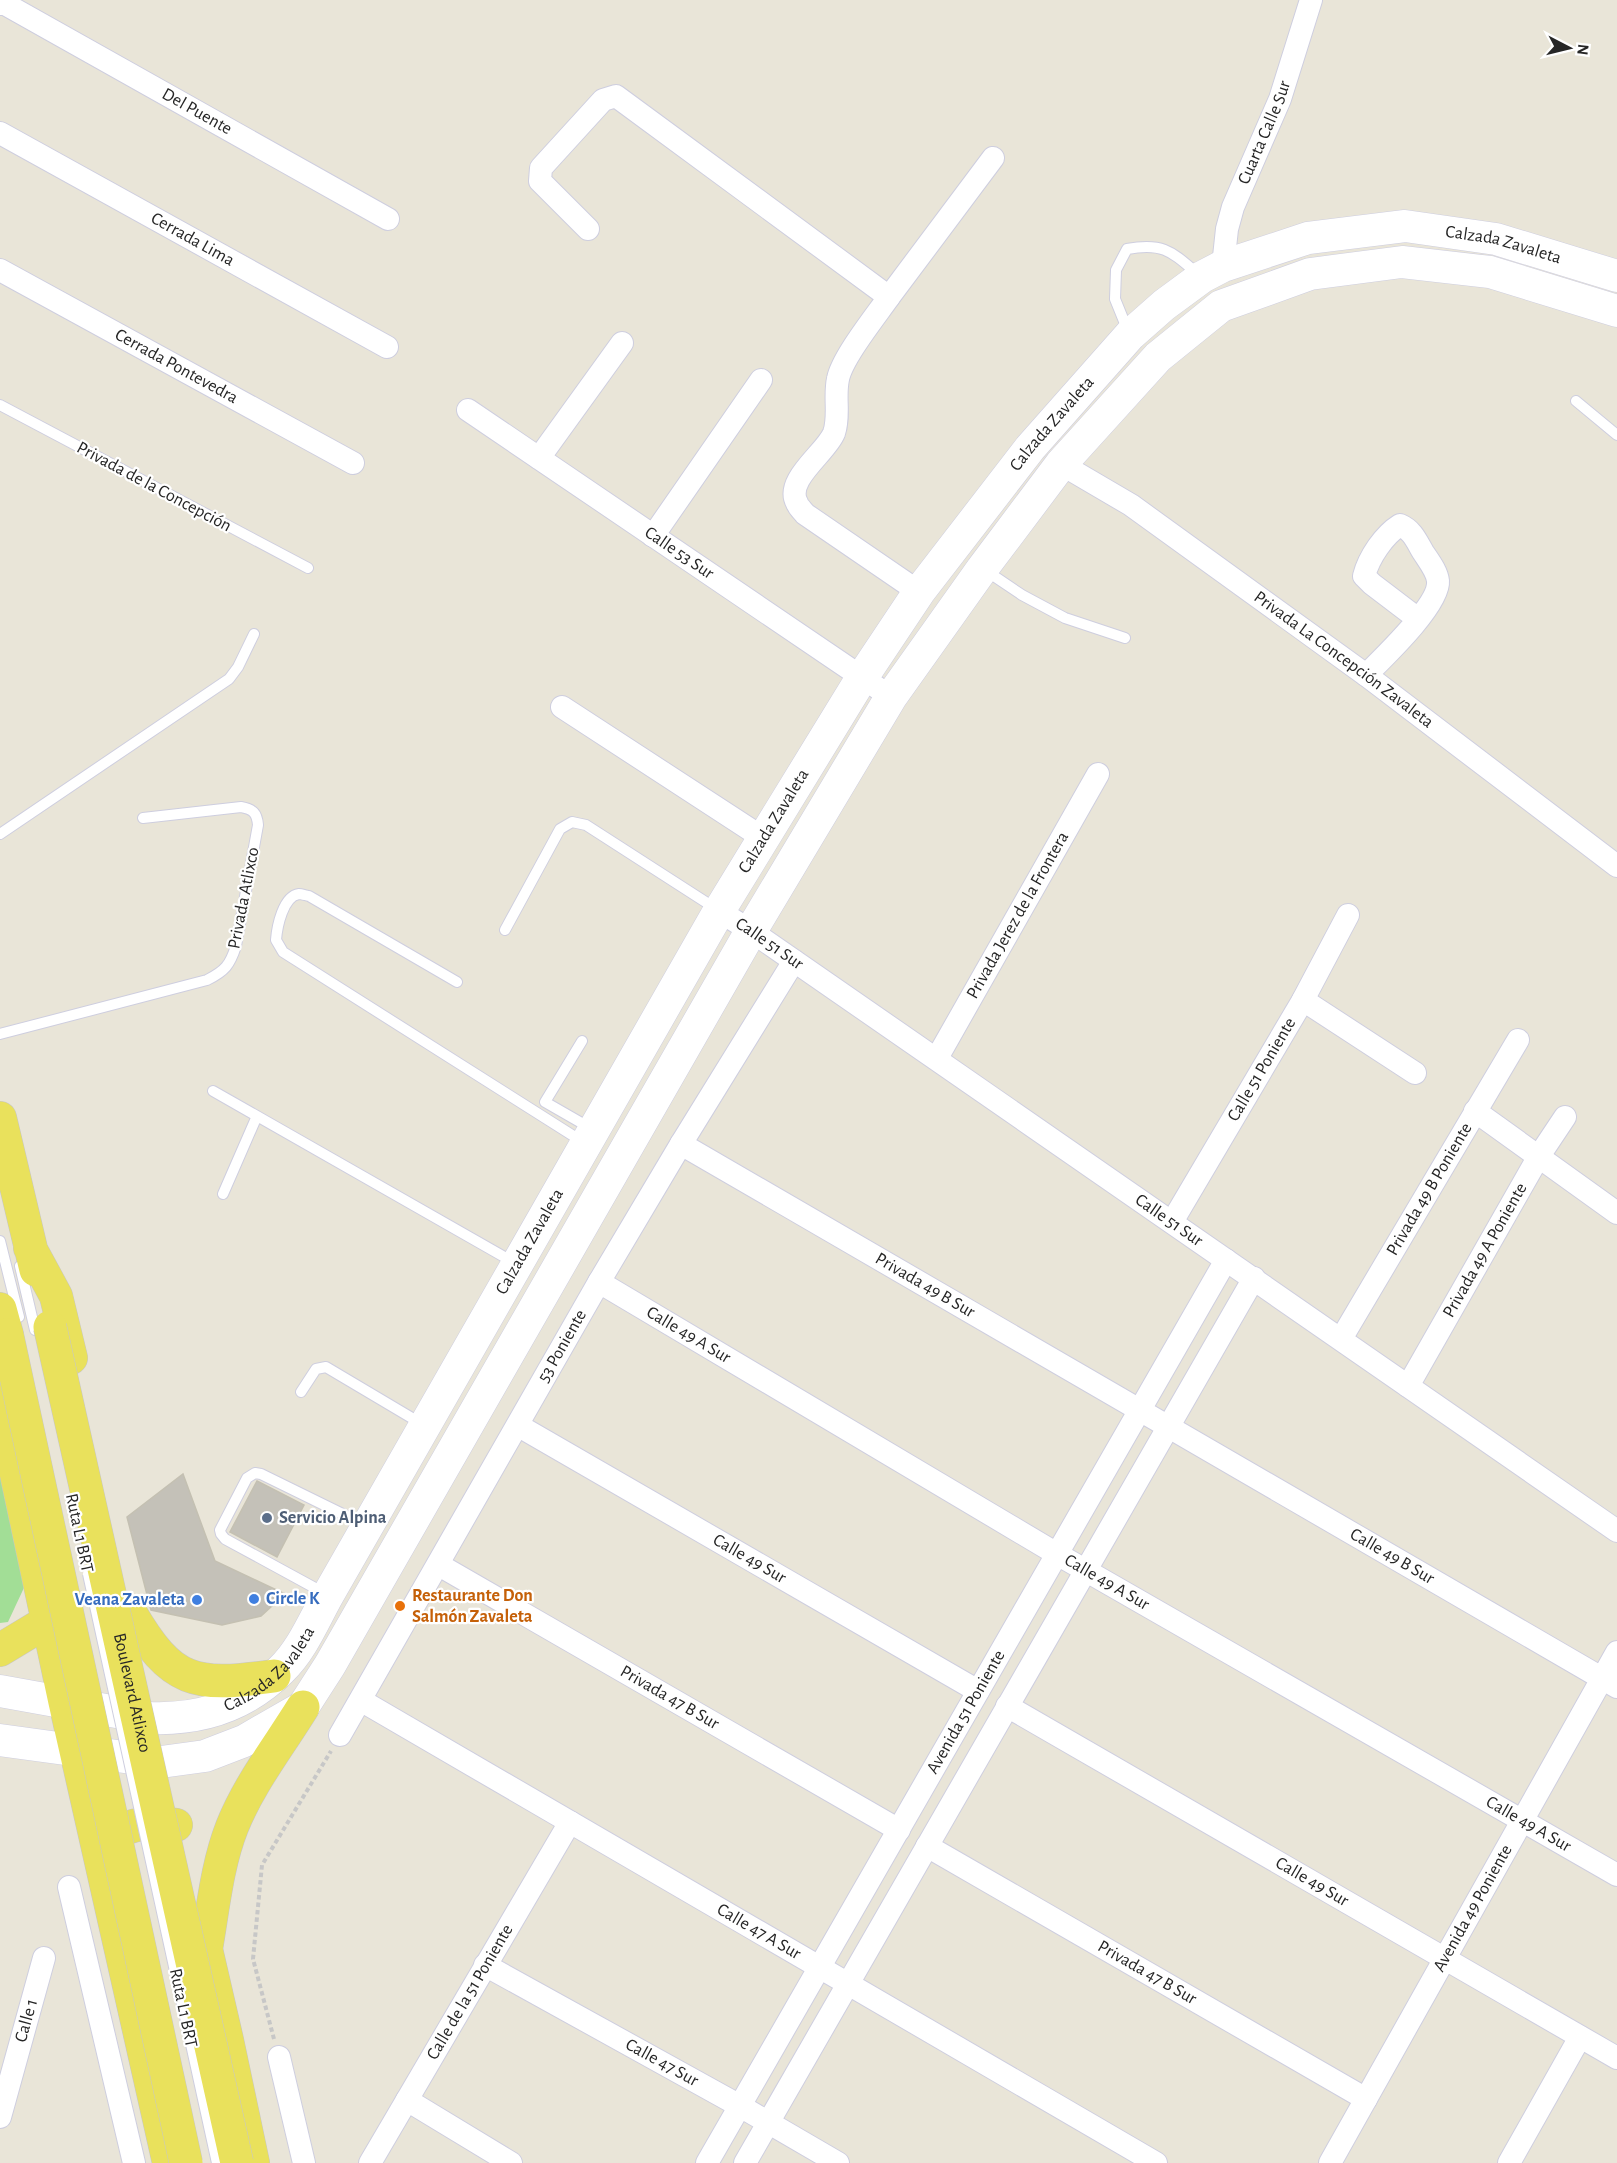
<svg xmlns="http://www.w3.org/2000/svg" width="1617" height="2163" font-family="'Alegreya Sans',sans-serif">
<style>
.green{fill:#a2de96}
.building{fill:#c4c1b8;stroke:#c4c0b2;stroke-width:1.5}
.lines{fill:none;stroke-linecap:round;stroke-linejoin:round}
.lane-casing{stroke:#cecedf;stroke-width:12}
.street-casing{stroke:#cecedf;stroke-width:24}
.secondary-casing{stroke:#cecedf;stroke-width:33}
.primary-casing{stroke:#c7c7c7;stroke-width:34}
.path{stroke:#c7c7c7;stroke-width:4;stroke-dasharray:4.5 3;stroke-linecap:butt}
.lane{stroke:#fff;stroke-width:10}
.street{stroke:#fff;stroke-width:22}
.secondary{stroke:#fff;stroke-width:32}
.primary{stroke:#e9e15c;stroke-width:33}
.lane-bridge-casing{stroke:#cecedf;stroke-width:12;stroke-linecap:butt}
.primary-bridge-casing{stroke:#c7c7c7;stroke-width:34;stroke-linecap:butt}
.lane-bridge{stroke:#fff;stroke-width:10}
.primary-bridge{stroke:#e9e15c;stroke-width:33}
.service-dot{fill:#5c6f8a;stroke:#fff;stroke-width:2}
.shop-dot{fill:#3f7fe0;stroke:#fff;stroke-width:2}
.food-dot{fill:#e8710a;stroke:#fff;stroke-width:2}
.labels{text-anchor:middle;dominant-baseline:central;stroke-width:4.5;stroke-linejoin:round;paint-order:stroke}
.street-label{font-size:18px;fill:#262626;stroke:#fff}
.service-label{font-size:18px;font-weight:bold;fill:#4e5e75;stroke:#fff;text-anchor:start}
.food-label{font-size:18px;font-weight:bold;fill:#c56008;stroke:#fff;text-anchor:start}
.shop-label{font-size:18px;font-weight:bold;fill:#366cbe;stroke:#fff;text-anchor:start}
</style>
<rect width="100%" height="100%" fill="#e9e5d8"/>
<!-- green -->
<path class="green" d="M 0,1438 L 29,1577 L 8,1622 L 0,1623 Z"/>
<!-- building -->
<path class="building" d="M 183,1474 L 215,1561 L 285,1594 L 261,1616 L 222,1625 L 151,1610 L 127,1517 Z
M 257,1481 L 304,1505 L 277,1557 L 230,1532 Z"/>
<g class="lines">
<defs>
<path id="lane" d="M 1128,331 L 1115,299 L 1116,270 L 1127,249 C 1164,242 1172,252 1199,275
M 1576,401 L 1617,435
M 0,405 L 308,568
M 985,570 L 1022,595 L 1065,618 L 1125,638
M 0,834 L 229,679 L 238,667 L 254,634
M 505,930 L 560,829 L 572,822 L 586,825 L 718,910
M 457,982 L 309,896 C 308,896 301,894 299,894 C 283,896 277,927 276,940 L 283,952 L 583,1142
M 0,1034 L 207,980 C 225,971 230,965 236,946 L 258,825 C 257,813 253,809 241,807 L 143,818
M 582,1041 L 545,1102 L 592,1129
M 213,1091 L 515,1263
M 223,1194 L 257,1116
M 0,1241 L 19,1317
M 20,1266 L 35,1330
M 301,1392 L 316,1369 L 326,1367 L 422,1424
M 326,1594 L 225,1539 L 221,1534 L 220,1530 L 247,1478 L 255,1473 L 261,1474 L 365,1525"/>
<g id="street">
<path id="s1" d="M 0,4 L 5,4 L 388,219"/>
<path id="s2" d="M 0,133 L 387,347"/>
<path d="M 588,229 L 540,181 L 541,168 L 603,100 L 616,96 L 889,297 C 875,317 842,358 838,379 C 834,397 840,416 834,433 C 826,453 784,480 797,503 C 798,507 803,511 805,514 L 919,592"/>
<path id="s3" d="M 1223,266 L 1227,229 L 1233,207 L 1280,99 L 1311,0"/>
<path id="s4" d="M 0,270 L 353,463"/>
<path d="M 889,297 L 993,158"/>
<path id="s5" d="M 468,410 L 891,697"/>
<path d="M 539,458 L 622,343"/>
<path id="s6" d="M 1061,464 L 1131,505 L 1366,675 L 1617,866"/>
<path d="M 653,536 L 761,380"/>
<path d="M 1366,675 C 1383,658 1440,604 1438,581 C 1437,571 1428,560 1423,552 C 1416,540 1412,530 1400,525 C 1384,535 1369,557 1364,576 L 1372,584 L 1418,619"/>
<path d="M 562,707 L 763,838"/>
<path id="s7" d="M 719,911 L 751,931 L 1617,1531"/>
<path d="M 1303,1000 L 1415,1073"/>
<path id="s8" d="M 937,1058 L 1098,774"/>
<path d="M 1475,1111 L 1617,1213"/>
<path id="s9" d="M 681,1144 L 1617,1687"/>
<path id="s10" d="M 1172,1222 L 1303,1000 L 1348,915"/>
<path id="s11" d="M 599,1282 L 1057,1554 L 1617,1875"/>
<path id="s12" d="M 1341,1339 L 1518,1040"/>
<path id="s13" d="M 1408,1386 L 1539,1156 L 1565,1117"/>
<path id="s14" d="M 519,1426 L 978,1691"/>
<path id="s15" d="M 439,1565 L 899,1830"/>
<path id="s16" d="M 362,1701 L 1156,2163"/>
<path id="s17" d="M 1007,1706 L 1617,2058"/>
<path id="s18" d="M 340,1735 L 599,1282 L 681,1144 L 794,961"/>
<path id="s19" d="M 927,1846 L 1366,2099"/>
<path d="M 69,1887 L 134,2163"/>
<path id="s20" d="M 485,1965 L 740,2106 L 838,2163"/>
<path d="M 279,2057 L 304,2163"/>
<path d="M 407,2100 L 511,2163"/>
<path id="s21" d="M 0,2117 L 44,1958"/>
<path id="s22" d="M 370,2163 L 570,1822"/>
<path id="s23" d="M 707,2163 L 1226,1260"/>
<path d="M 745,2163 L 1254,1278"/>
<path id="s24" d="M 1330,2163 L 1617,1652"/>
<path d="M 1509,2163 L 1580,2037"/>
</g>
<g id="secondary">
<path id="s25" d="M 0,1691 L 150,1718 C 200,1720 245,1706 281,1670 C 302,1650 314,1620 328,1595 L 719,911 L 861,679 L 919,592 L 1030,448 L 1130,335 L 1164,305 L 1202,277 L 1223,266 L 1308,238 L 1405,226 L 1496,239 L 1617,276"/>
<path d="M 0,1740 L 161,1762 L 205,1756 L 244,1741 L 303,1707 L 330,1665 L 751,931 L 891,697 L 982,569 L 1061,464 L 1158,357 L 1221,306 L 1310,274 L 1402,262 L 1490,272 L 1617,311"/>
</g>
<path id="primary" d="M 0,1118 L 36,1270
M 30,1248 L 56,1296 L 71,1358
M 0,1309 L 7,1335
M 0,1397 L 65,1702 L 169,2163
M 130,1612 C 172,1684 194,1687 274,1676
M 0,1650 L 48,1621
M 98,1844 C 122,1826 146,1819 176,1825
M 200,1923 L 227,2040 L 253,2163
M 206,1949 C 213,1909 217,1865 232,1827 C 249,1784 279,1746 303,1707"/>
</defs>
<!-- lane casing -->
<use href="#lane" class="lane-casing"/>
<!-- street casing -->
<use href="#street" class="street-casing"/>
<!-- secondary casing -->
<use href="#secondary" class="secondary-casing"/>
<!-- primary casing -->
<use href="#primary" class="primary-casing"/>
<!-- path -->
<path class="path" d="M 274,2039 L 253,1959 L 262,1865 L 331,1751"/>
<!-- lane -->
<use href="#lane" class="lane"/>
<!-- street -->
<use href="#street" class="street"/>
<!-- secondary -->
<use href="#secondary" class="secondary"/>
<!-- primary -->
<use href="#primary" class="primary"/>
<defs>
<path id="lane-bridge" d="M 88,1574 L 217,2163"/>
<g id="primary-bridge">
<path id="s26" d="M 50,1327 L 237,2163"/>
<path d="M 7,1335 L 186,2163"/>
</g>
</defs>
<!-- lane-bridge casing -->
<use href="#lane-bridge" class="lane-bridge-casing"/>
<!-- primary-bridge casing -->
<use href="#primary-bridge" class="primary-bridge-casing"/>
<!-- lane-bridge -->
<use href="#lane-bridge" class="lane-bridge"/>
<!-- primary-bridge -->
<use href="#primary-bridge" class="primary-bridge"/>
</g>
<!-- markers -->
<circle class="service-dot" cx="267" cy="1518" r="6"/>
<g class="shop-dot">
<circle cx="254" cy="1599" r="6"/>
<circle cx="197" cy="1600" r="6"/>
</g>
<circle class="food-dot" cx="400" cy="1606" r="6"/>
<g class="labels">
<!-- street labels -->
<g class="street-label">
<text stroke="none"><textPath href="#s1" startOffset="225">Del Puente</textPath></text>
<text stroke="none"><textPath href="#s3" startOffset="141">Cuarta Calle Sur</textPath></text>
<text stroke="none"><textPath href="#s2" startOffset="220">Cerrada Lima</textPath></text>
<text stroke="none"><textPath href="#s25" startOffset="2286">Calzada Zavaleta</textPath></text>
<text stroke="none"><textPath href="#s4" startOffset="201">Cerrada Pontevedra</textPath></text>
<text stroke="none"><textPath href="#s25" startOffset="1764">Calzada Zavaleta</textPath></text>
<text transform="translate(154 487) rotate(28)">Privada de la Concepción</text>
<text stroke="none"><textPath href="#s5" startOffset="255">Calle 53 Sur</textPath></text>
<text stroke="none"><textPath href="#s6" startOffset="344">Privada La Concepción Zavaleta</textPath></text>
<text stroke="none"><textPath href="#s25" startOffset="1278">Calzada Zavaleta</textPath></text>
<text transform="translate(244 898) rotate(-79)">Privada Atlixco</text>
<text stroke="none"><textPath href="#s8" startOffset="164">Privada Jerez de la Frontera</textPath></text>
<text stroke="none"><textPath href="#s7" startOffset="60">Calle 51 Sur</textPath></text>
<text stroke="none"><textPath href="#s10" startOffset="177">Calle 51 Poniente</textPath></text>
<text stroke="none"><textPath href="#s12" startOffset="174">Privada 49 B Poniente</textPath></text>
<text stroke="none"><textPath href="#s7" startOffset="546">Calle 51 Sur</textPath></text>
<text stroke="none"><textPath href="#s25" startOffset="792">Calzada Zavaleta</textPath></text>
<text stroke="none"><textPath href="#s13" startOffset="156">Privada 49 A Poniente</textPath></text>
<text stroke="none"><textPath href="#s9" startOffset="282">Privada 49 B Sur</textPath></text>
<text stroke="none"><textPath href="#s11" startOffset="104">Calle 49 A Sur</textPath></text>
<text stroke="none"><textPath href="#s18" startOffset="448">53 Poniente</textPath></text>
<text transform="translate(79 1533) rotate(78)">Ruta L1 BRT</text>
<text stroke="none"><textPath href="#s9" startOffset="822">Calle 49 B Sur</textPath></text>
<text stroke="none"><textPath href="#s14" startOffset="266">Calle 49 Sur</textPath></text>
<text stroke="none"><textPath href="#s11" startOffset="590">Calle 49 A Sur</textPath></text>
<text stroke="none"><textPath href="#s25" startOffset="288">Calzada Zavaleta</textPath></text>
<text stroke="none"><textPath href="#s26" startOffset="375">Boulevard Atlixco</textPath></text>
<text stroke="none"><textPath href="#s15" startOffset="266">Privada 47 B Sur</textPath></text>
<text stroke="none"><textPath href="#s23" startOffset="520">Avenida 51 Poniente</textPath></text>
<text stroke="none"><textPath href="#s11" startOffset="1076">Calle 49 A Sur</textPath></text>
<text stroke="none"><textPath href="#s17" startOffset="352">Calle 49 Sur</textPath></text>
<text stroke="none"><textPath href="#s24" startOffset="292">Avenida 49 Poniente</textPath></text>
<text stroke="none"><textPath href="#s16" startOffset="459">Calle 47 A Sur</textPath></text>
<text stroke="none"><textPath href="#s19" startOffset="254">Privada 47 B Sur</textPath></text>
<text stroke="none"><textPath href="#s22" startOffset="198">Calle de la 51 Poniente</textPath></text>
<text transform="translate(183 2008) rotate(78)">Ruta L1 BRT</text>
<text stroke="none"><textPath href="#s21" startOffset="100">Calle 1</textPath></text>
<text stroke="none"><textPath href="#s20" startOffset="202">Calle 47 Sur</textPath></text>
</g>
<!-- service labels -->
<g class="service-label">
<text x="279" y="1518">Servicio Alpina</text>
</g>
<!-- food labels -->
<g class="food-label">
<text x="412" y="1596">Restaurante Don<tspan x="412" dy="21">Salmón Zavaleta</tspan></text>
</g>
<!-- shop labels -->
<g class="shop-label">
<text x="266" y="1599">Circle K</text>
<text x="185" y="1600" text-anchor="end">Veana Zavaleta</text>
</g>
</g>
<!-- north arrow -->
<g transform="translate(1569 48) rotate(97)" stroke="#ffffff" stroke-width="4.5" paint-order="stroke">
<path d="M0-4.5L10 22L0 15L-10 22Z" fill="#262626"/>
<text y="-9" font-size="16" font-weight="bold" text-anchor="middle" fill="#262626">N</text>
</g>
</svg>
